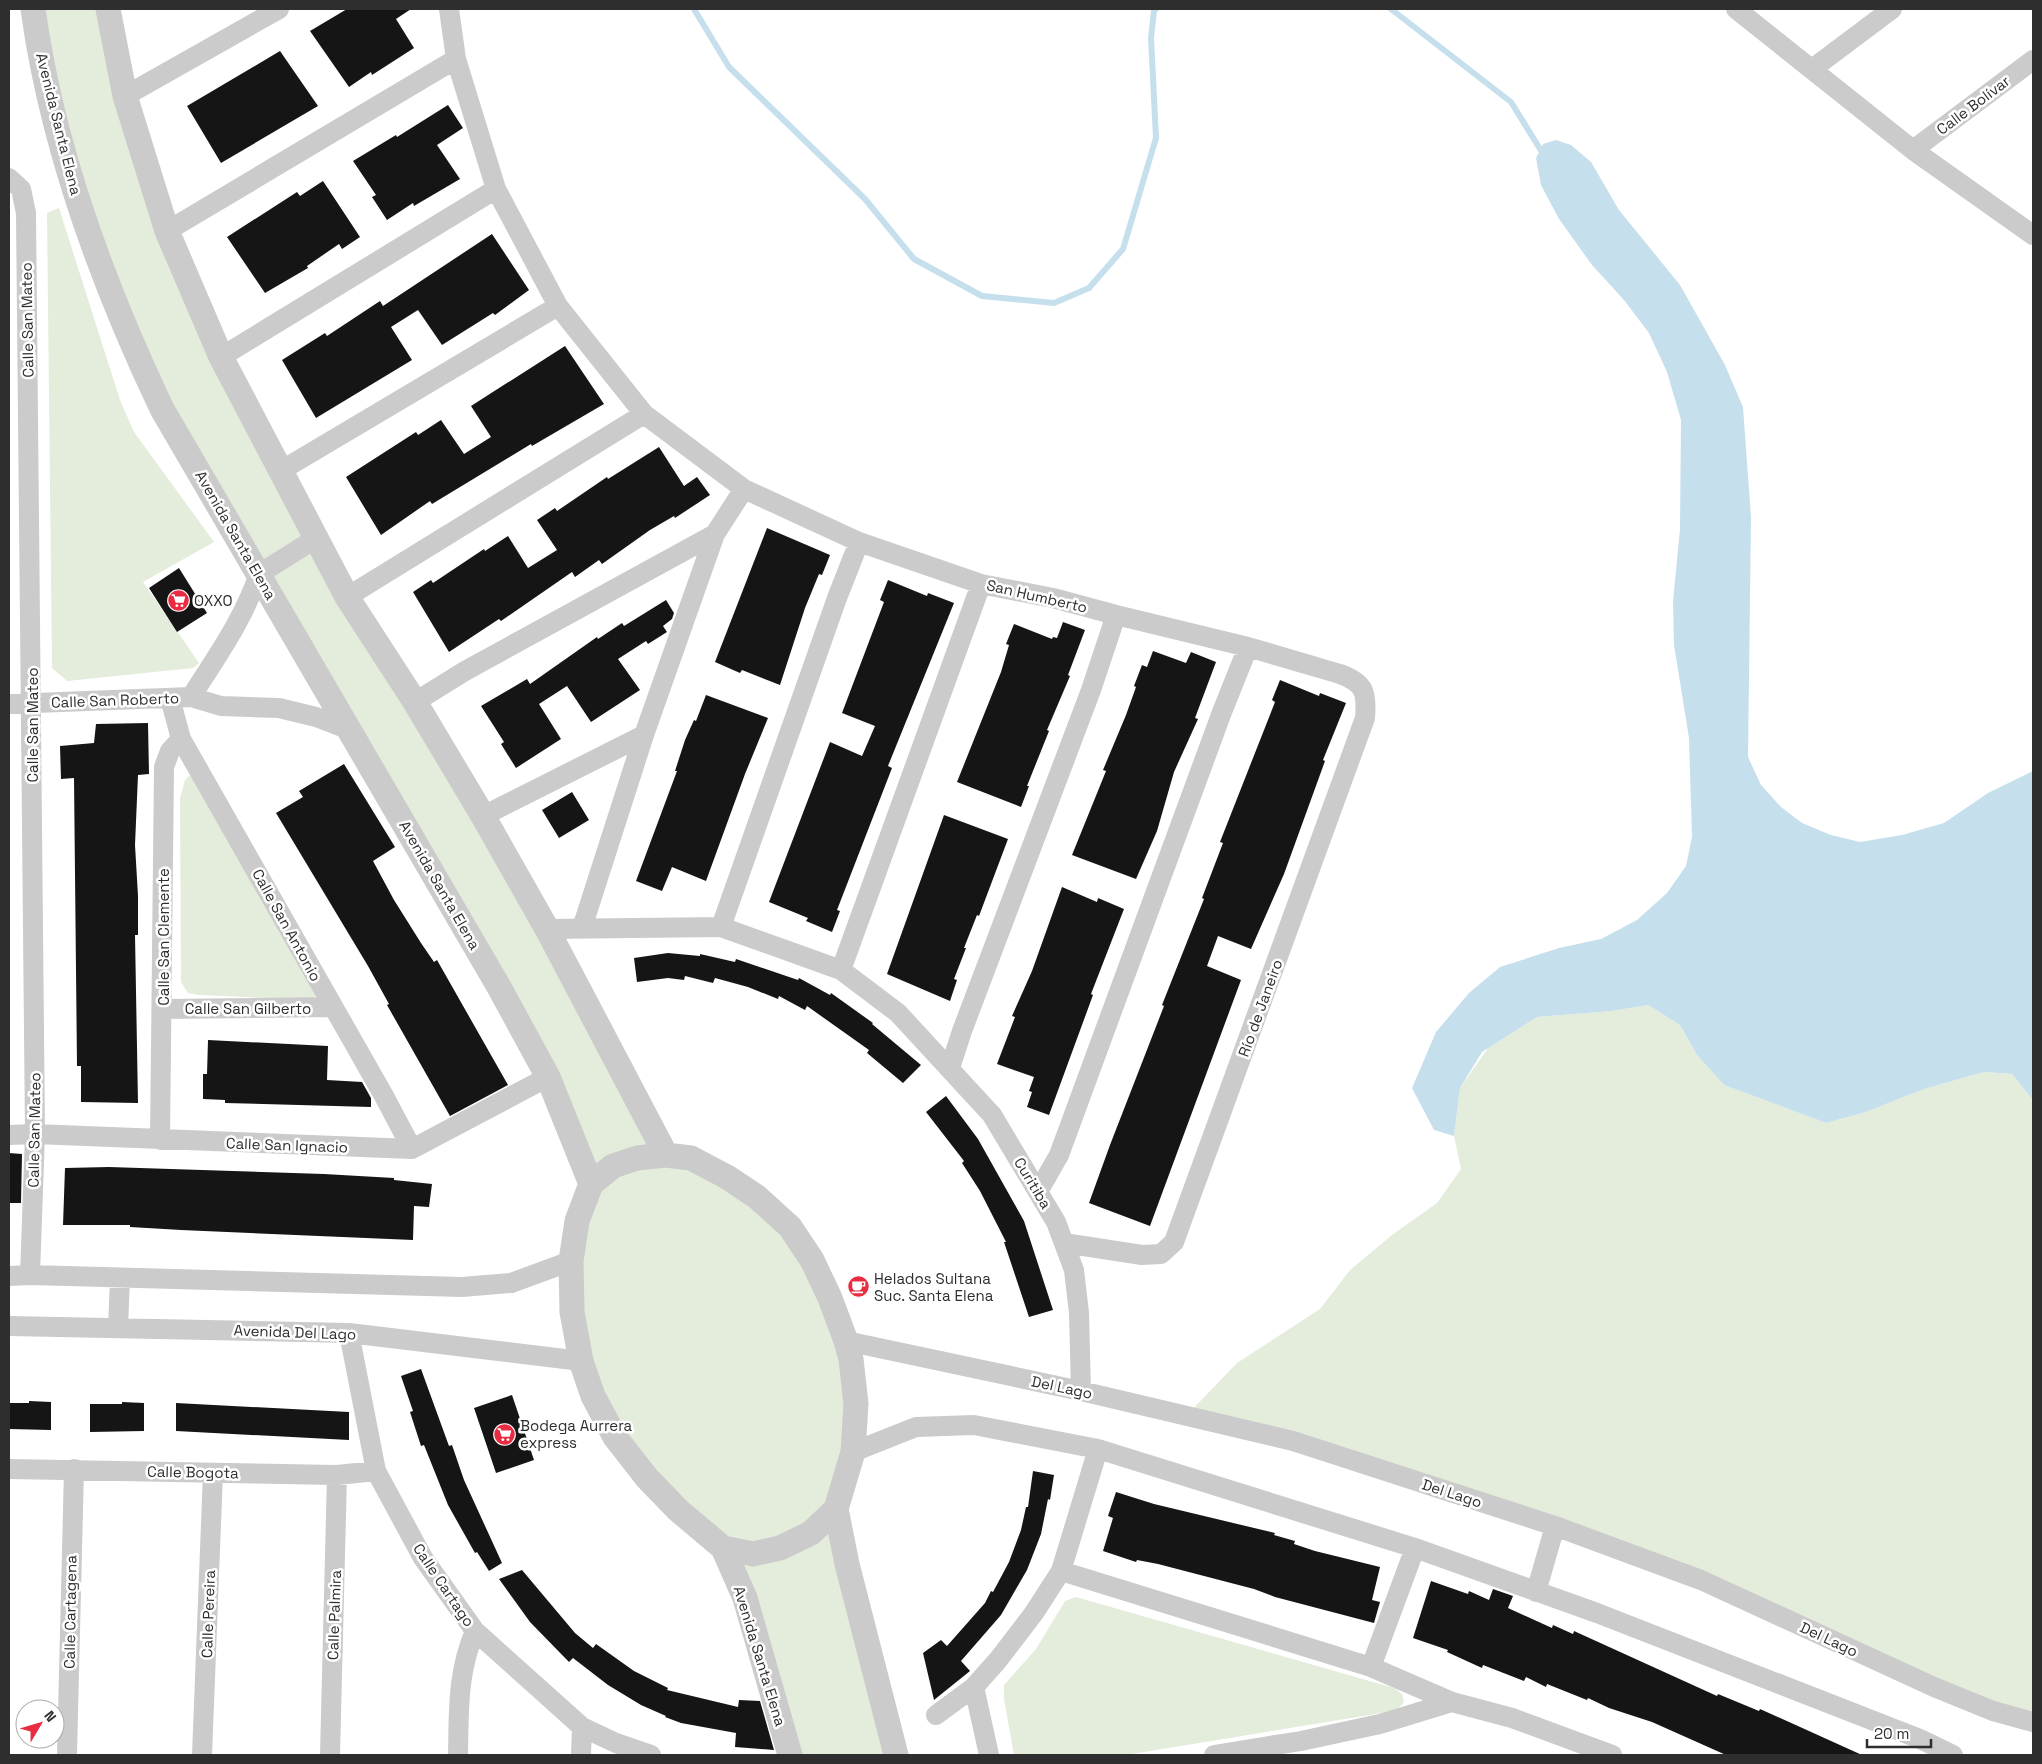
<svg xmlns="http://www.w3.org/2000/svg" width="2042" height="1764" font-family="'Space Grotesk',sans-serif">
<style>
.green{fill:#e4ecdb}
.water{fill:#c6dfec}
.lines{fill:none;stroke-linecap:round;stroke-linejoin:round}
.stream{stroke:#c6dfec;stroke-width:6}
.building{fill:#151515}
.minor{stroke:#cbcbcb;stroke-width:20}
.tertiary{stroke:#cbcbcb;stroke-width:25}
.labels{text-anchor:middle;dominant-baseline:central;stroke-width:5;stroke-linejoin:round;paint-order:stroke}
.street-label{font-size:15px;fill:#2e2e2e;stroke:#fff}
.poi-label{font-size:15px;fill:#2e2e2e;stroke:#fff;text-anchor:start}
</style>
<rect width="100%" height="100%" fill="#fff"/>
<!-- green -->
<path class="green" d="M 33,9 L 108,9 L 221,357 L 666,1155 L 790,1227 L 846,1341 L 843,1481 L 896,1755 L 790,1755 L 723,1548 L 615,1437 L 572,1312 L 591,1184 L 567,1125 L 125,332 Z
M 59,208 L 120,400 L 134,432 L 214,542 L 143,582 L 199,663 L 193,668 L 67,681 L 52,668 L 47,213 Z
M 194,775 L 317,987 L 315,997 L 308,1000 L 199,995 L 188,993 L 181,982 L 180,798 L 185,780 L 189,776 Z
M 1648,1005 L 1680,1025 L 1697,1055 L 1724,1085 L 1826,1123 L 1866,1112 L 1924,1089 L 1984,1072 L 2012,1074 L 2033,1100 L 2033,1722 L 1701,1580 L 1186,1416 L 1237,1363 L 1320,1309 L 1350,1270 L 1392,1235 L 1437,1203 L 1461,1169 L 1454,1136 L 1460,1088 L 1488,1048 L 1537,1017 L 1612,1011 Z
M 1076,1597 L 1394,1688 L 1402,1694 L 1404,1702 L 1398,1709 L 1394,1711 L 1126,1755 L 1014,1755 L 1004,1699 L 1004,1685 L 1036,1649 L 1065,1601 Z"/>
<!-- water -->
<path class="water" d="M 1556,140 L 1571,145 L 1591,162 L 1619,210 L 1680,285 L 1725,365 L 1743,407 L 1751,517 L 1748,757 L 1761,785 L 1781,807 L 1802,823 L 1831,835 L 1860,842 L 1902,835 L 1944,823 L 1988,793 L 2033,771 L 2033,1100 L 2012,1074 L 1984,1072 L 1924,1089 L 1866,1112 L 1826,1123 L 1724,1085 L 1697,1055 L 1680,1025 L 1648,1005 L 1612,1011 L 1537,1017 L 1482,1052 L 1460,1088 L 1454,1136 L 1434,1130 L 1412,1088 L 1436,1032 L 1469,993 L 1500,967 L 1559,948 L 1601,939 L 1637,920 L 1667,893 L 1686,866 L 1692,837 L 1689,738 L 1674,645 L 1673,601 L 1680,529 L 1681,420 L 1667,372 L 1649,333 L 1624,300 L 1592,265 L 1559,219 L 1541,185 L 1536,158 L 1543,144 Z"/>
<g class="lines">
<!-- stream -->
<path class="stream" d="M 694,9 L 729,67 L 865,199 L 914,259 L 982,296 L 1054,303 L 1089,288 L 1123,249 L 1156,138 L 1151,38 L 1154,11 L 1156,9
M 1391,9 L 1511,102 L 1545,157"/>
</g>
<!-- building -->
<path class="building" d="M 347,9 L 411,9 L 396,19 L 414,48 L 372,75 L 371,72 L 349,87 L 310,31 Z
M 280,51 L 318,106 L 221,163 L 187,106 Z
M 448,105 L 463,128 L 437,145 L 460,179 L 414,206 L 413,203 L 387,220 L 372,197 L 376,195 L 353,161 L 396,135 L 397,137 Z
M 323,181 L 360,237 L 342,249 L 339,244 L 307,266 L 308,268 L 265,293 L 227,237 L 297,192 L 300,196 Z
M 492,234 L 529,290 L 495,315 L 493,313 L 442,345 L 418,310 L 391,327 L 412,360 L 316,418 L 282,360 L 325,333 L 327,336 L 380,301 L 383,306 Z
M 565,346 L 604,404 L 532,446 L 531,444 L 432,504 L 430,501 L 381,535 L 346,477 L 416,432 L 418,435 L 441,420 L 464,454 L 491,437 L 471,406 Z
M 659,447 L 684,486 L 697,477 L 710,495 L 675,518 L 674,516 L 650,530 L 602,564 L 599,560 L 575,577 L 572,572 L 501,621 L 499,619 L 449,652 L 413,592 L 431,580 L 433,583 L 484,549 L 485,551 L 508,536 L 528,568 L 557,550 L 537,520 L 555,508 L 557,511 L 607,477 L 608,479 Z
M 767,528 L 830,555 L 822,575 L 819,574 L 805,608 L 780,685 L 742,670 L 740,673 L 715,662 Z
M 179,568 L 207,613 L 177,632 L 149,588 Z
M 888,580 L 927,596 L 928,593 L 954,603 L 888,766 L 892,768 L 837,910 L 840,911 L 832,932 L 806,921 L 808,918 L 769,902 L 830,742 L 862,756 L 875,726 L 842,713 L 884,602 L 880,600 Z
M 666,600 L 674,613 L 672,619 L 663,626 L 667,632 L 648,644 L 646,641 L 618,659 L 640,690 L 591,722 L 567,686 L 539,704 L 561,739 L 516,768 L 501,744 L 504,742 L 481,706 L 527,679 L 530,684 L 597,637 L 598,639 L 622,623 L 624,626 Z
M 1063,622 L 1085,630 L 1068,675 L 1070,676 L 1047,730 L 1049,731 L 1027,786 L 1029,786 L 1021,807 L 957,782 L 1001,672 L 1009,645 L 1006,644 L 1014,624 L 1052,639 L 1053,637 L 1057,638 Z
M 1153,651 L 1186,663 L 1191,652 L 1216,662 L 1195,718 L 1198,719 L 1174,772 L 1157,831 L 1136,879 L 1072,855 L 1106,771 L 1103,770 L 1126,715 L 1136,687 L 1134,686 L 1142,665 L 1147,667 Z
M 1280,680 L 1319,696 L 1320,693 L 1346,703 L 1323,760 L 1325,761 L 1284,874 L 1251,949 L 1218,936 L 1207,966 L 1241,980 L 1150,1226 L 1089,1203 L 1110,1145 L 1164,1006 L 1162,1005 L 1204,899 L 1202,898 L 1223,843 L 1220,842 L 1275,702 L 1272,700 Z
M 706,695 L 768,718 L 745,774 L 706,881 L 672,867 L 662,891 L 636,881 L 677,771 L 675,771 L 685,740 L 694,720 L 696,721 Z
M 148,723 L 149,774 L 138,775 L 135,845 L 138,896 L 138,935 L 135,935 L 138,1103 L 81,1102 L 81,1066 L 77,1066 L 74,778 L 61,779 L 60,746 L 94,743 L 96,724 Z
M 344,764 L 395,847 L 373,861 L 394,900 L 421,943 L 434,962 L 437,960 L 508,1085 L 450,1116 L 387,1005 L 389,1004 L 368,966 L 276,813 L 303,797 L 299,791 Z
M 572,792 L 589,820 L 559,838 L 542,810 Z
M 944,815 L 1008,839 L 979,916 L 977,915 L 964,948 L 966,948 L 954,979 L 957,980 L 950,1001 L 887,974 Z
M 1062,887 L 1097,902 L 1098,898 L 1124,909 L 1091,994 L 1093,995 L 1049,1115 L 1027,1107 L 1032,1092 L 1029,1091 L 1034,1077 L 997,1064 L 1015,1017 L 1012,1016 L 1032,971 Z
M 668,953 L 700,956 L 700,954 L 735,962 L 736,959 L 798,980 L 799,978 L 830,995 L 831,993 L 873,1023 L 872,1024 L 921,1065 L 903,1083 L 867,1053 L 869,1050 L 807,1006 L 805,1010 L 779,996 L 778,999 L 748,987 L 715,978 L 713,983 L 685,976 L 684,980 L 668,978 L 637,982 L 634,958 Z
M 208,1040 L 328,1046 L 327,1080 L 362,1082 L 371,1098 L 371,1107 L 225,1103 L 225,1100 L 203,1099 L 203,1074 L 207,1074 Z
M 946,1096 L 978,1139 L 1024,1221 L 1053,1310 L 1029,1317 L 1004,1242 L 1006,1242 L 980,1191 L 962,1163 L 964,1161 L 926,1112 Z
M 9,1153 L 22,1154 L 21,1203 L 9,1203 Z
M 109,1167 L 324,1174 L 394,1178 L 394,1180 L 432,1184 L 429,1207 L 414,1206 L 413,1240 L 181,1230 L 130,1227 L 130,1225 L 63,1225 L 65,1168 Z
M 421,1369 L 449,1446 L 452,1445 L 464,1480 L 502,1563 L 489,1571 L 477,1552 L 475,1553 L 448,1505 L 424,1445 L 421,1446 L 410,1412 L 413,1411 L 401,1376 Z
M 512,1395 L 534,1460 L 496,1473 L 474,1408 Z
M 29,1401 L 51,1402 L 51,1430 L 9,1429 L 9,1403 L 29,1403 Z
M 122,1402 L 144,1403 L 144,1431 L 90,1432 L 90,1404 L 122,1404 Z
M 176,1403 L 349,1412 L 349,1440 L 176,1431 Z
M 1033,1471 L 1054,1475 L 1050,1500 L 1048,1499 L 1041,1534 L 1027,1570 L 1001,1615 L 961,1661 L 970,1671 L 934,1700 L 923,1653 L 941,1640 L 947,1646 L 985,1603 L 991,1591 L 993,1592 L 1009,1562 L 1021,1530 L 1026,1507 L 1028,1507 Z
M 1116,1492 L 1154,1504 L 1275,1533 L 1274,1535 L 1295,1541 L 1294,1544 L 1315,1551 L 1380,1567 L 1372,1600 L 1380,1602 L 1374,1623 L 1275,1597 L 1254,1589 L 1158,1564 L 1137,1560 L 1136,1562 L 1103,1551 L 1113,1518 L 1108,1516 Z
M 522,1570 L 575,1633 L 593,1648 L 596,1644 L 634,1671 L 668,1688 L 667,1690 L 738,1707 L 739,1700 L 760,1701 L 774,1750 L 735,1747 L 736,1733 L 681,1723 L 665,1717 L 666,1716 L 641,1705 L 608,1685 L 573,1658 L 569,1662 L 530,1622 L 499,1579 Z
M 1431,1581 L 1468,1594 L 1469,1591 L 1489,1600 L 1493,1589 L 1513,1596 L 1508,1608 L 1552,1628 L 1553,1625 L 1573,1634 L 1574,1631 L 1717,1696 L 1718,1694 L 1759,1711 L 1760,1709 L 1862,1755 L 1726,1755 L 1652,1722 L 1609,1708 L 1588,1698 L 1587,1700 L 1547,1684 L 1546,1687 L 1526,1677 L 1524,1681 L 1483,1665 L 1482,1668 L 1447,1652 L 1448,1650 L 1413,1638 Z"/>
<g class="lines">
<!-- minor -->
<path class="minor" d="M 449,9 L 456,59 L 496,189 L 558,306 L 644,414 L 744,489 L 859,542 L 981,584 L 1053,598 L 1116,615 L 1248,647 L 1340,674 C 1365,683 1367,693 1365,718 L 1174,1242 L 1161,1254 L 1142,1255 L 1064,1243
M 1736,9 L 1913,150 L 2033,235
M 1812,69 L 1892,9
M 125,96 L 279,9
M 1913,150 L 2033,60
M 9,178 L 21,189 L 26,213 L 35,1134 L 30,1275
M 167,231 L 456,59
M 221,357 L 496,189
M 282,470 L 558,306
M 347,597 L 644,414
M 191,697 C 217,656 243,620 259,574 L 315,539
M 170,698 L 181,739 L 384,1096 L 412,1149
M 415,702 L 465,671 L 715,534 L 744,489
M 9,704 L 191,697 L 221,706 L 279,708 L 316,717 L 350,730
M 483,816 L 644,735
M 721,927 L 837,598 L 859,542
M 582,928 L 644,735 L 715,534
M 547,929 L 721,927 L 841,970 L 898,1013 L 992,1115 L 1056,1222 L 1074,1270 L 1079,1313 L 1081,1391
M 841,970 L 981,584
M 163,1009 L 333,1007
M 950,1068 L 962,1031 L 1091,690 L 1116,615
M 9,1135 L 35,1134 L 412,1149 L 548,1077
M 160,1140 L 164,767 L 170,751 L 181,739
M 1039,1190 L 1059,1155 L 1222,712 L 1248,647
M 9,1276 L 30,1275 L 462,1287 L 511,1283 L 571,1261
M 9,1326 L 349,1333 L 581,1361
M 118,1328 L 120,1278
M 349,1333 L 376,1471 L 423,1558 L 475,1631 L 582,1727 L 616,1743 L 651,1755
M 846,1341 L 1081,1391 L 1293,1441 L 1555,1526 L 1701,1580 L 1934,1687 L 1993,1711 L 2033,1722
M 853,1452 L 916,1427 L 974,1425 L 1098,1449 L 1415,1548 L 1597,1613 L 1920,1739 L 1953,1755
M 9,1469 L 337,1475 L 376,1471
M 1061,1571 L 1371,1667 L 1452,1702 L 1512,1718 L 1612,1755
M 1536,1592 L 1555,1526
M 1371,1667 L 1415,1548
M 974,1687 L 989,1755
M 936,1715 L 974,1687 L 998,1660 L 1034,1613 L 1061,1571 L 1098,1449
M 67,1755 L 74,1469
M 202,1755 L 213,1473
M 330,1755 L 337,1475
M 458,1755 C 459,1711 457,1673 475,1631
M 581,1755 L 582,1727
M 1214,1755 L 1301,1741 L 1380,1724 L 1452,1702"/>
<!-- tertiary -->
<path class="tertiary" d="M 33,9 C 52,148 102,283 162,409 L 499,987 L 548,1077 L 591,1184 L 577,1221 L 571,1261 L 572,1312 L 581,1361 L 593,1396 L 615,1437 L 647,1478 L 678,1510 L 723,1548 L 745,1598 L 790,1755
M 108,9 L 125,96 L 167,231 L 221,357 L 347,597 L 415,702 L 483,816 L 547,929 L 666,1155
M 591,1184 L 613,1166 L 637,1158 L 666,1155 L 691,1158 L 727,1177 L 757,1197 L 790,1227 L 812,1260 L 830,1298 L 846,1341 L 851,1359 L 856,1404 L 853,1452 L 836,1509 L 811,1533 L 780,1548 L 753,1554 L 723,1548
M 836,1509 L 847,1564 L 896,1755"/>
</g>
<!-- icons -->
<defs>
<symbol id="supermarket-disc" viewBox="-11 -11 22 22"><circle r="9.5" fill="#e92c41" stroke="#fff"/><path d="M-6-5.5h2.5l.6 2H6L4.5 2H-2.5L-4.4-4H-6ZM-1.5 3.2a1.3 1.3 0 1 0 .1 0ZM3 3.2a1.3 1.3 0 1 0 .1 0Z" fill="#fff"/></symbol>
<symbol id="cafe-disc" viewBox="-11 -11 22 22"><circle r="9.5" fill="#e92c41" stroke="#fff"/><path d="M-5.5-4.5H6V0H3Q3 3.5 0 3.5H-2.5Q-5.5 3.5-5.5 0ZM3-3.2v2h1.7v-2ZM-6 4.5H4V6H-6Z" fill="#fff"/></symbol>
</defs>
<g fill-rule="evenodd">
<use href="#supermarket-disc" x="166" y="588" width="25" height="25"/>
<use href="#cafe-disc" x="846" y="1274" width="25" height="25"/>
<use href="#supermarket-disc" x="492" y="1422" width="25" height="25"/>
</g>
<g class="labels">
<!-- street labels -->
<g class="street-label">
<text transform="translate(1973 105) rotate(-37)">Calle Bolívar</text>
<text transform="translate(59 124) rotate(76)">Avenida Santa Elena</text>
<text transform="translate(27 320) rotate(-91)">Calle San Mateo</text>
<text transform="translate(236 535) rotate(60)">Avenida Santa Elena</text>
<text transform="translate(1037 596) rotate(13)">San Humberto</text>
<text transform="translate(115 700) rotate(-2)">Calle San Roberto</text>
<text transform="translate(32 725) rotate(-90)">Calle San Mateo</text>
<text transform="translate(440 885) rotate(60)">Avenida Santa Elena</text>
<text transform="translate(287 925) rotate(61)">Calle San Antonio</text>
<text transform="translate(163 937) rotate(-90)">Calle San Clemente</text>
<text x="248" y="1008">Calle San Gilberto</text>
<text transform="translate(1260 1008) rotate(-70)">Río de Janeiro</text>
<text transform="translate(34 1130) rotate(-89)">Calle San Mateo</text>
<text transform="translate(287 1145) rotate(2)">Calle San Ignacio</text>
<text transform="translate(1033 1183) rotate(59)">Curitiba</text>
<text transform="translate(295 1332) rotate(2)">Avenida Del Lago</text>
<text transform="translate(1062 1387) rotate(12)">Del Lago</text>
<text transform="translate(193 1472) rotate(1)">Calle Bogota</text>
<text transform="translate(1452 1493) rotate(18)">Del Lago</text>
<text transform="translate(444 1585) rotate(56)">Calle Cartago</text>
<text transform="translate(70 1612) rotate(-89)">Calle Cartagena</text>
<text transform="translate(208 1614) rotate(-88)">Calle Pereira</text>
<text transform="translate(334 1615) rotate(-88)">Calle Palmira</text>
<text transform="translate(1829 1639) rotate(25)">Del Lago</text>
<text transform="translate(760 1656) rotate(73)">Avenida Santa Elena</text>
</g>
<!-- poi labels -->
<g class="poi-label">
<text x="194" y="600">OXXO</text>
<text x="874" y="1278">Helados Sultana<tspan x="874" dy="17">Suc. Santa Elena</tspan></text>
<text x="520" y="1425">Bodega Aurrera<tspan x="520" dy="17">express</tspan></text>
</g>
</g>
<!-- border -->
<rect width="2042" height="1764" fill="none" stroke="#2e2e2e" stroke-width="20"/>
<!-- north arrow -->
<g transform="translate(40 1724) rotate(52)"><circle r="24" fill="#ffffff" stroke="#ababab"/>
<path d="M0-4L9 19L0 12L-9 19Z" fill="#e92c41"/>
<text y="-8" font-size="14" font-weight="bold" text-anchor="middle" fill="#2e2e2e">N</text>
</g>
<!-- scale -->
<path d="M1867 1739v8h64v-8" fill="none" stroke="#2e2e2e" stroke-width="2.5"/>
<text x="1874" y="1739" font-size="15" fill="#2e2e2e" stroke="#ffffff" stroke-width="4" paint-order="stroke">20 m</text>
</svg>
